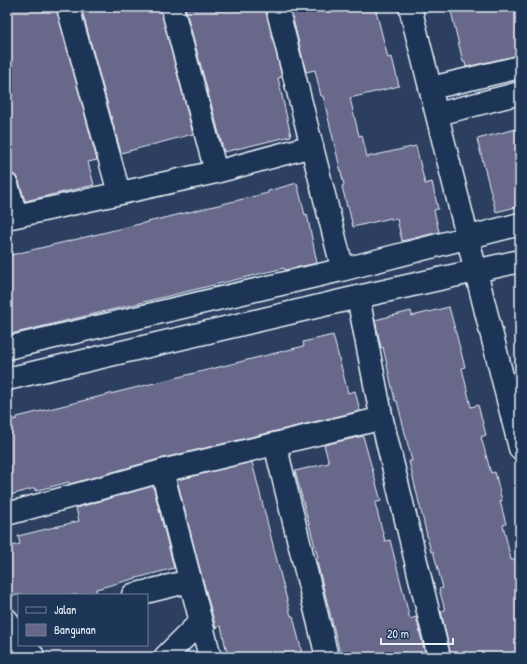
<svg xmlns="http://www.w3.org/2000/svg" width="527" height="664" font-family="'Patrick Hand',sans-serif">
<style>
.building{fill:#67678a;stroke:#e8f1f8}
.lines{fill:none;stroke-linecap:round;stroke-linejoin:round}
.minor-casing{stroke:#e8f1f8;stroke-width:25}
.minor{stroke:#1d3557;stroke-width:22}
</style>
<rect width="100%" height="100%" fill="#2c3f61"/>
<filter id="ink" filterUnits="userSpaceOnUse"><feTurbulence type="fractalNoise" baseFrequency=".025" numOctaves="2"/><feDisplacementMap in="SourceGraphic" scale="8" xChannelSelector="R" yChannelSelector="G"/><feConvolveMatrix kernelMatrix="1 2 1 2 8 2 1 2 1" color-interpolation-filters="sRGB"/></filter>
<g filter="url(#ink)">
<!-- building -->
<path class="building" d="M 7,7 L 56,7 L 97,160 L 88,162 L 94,185 L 25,201 L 19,181 L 16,176 L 12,174 L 7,153 Z
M 81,7 L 160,7 L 193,134 L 121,153 Z
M 185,7 L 265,7 L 282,77 L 278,78 L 291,136 L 224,152 Z
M 290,7 L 375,7 L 388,58 L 392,57 L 399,86 L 350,98 L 359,136 L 362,135 L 367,157 L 416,146 L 425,184 L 432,182 L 438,209 L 434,210 L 439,232 L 402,241 L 397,219 L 392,220 L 391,218 L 353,227 L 348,206 L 347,207 L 342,186 L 344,185 L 323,96 L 321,96 L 315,70 L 306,72 Z
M 450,7 L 479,7 L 479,8 L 520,7 L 520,55 L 466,67 L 465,62 L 463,62 Z
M 520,128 L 520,206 L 496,212 L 477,139 Z
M 297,183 L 305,215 L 307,214 L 317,263 L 285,270 L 284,268 L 7,335 L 7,256 L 268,193 L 268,191 Z
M 449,307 L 465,367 L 462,368 L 471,407 L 478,405 L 486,435 L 481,437 L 491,473 L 495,472 L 502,501 L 500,501 L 506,524 L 503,525 L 511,560 L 516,559 L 520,577 L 520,655 L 512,657 L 451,657 L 441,611 L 445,610 L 439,589 L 443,588 L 433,551 L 431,552 L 409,461 L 412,461 L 397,401 L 395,401 L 383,347 L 381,348 L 375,320 L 411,311 L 412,316 Z
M 333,335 L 348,393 L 355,391 L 360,411 L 159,459 L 70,484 L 69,482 L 35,491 L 35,488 L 7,496 L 7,421 L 17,419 L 17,417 L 304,346 L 303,342 Z
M 363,436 L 381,501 L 375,503 L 385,541 L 390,540 L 410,619 L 416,617 L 426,657 L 341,657 L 316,558 L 318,558 L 295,471 L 329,463 L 324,445 Z
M 252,462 L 291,616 L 293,616 L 303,657 L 228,657 L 221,626 L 216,628 L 198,562 L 177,480 Z
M 153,486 L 174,568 L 96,589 L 97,595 L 7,595 L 7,547 L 20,544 L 18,536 L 79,521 L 76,508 Z"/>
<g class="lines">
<defs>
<path id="minor" d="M 68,7 L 119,193
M 172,7 L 216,172
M 277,7 L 340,259 L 341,270
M 410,7 L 520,448
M 431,88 L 520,67
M 438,114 L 520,93
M 7,185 L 16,215
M 7,218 L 216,172 L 312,146
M 358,297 L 382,420
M 7,348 L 341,270 L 520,224
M 7,379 L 358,297 L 520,261
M 275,444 L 327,657
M 162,471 L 210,657
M 7,514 L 162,471 L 371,421 L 382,420 L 439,657
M 133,595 L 190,581
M 7,620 L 19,640
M 24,645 L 34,657
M 165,657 L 201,621"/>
</defs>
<!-- minor casing -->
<use href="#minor" class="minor-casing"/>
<!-- minor -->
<use href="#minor" class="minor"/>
</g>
</g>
<!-- margin -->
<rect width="527" height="664" fill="none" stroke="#1d3557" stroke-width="24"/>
<rect x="12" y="12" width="503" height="640" fill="none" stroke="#e8f1f8" stroke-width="1.5" filter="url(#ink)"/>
<!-- legend -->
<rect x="18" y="594" width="130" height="52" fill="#1d3557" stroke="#6e8097"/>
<rect x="26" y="607" width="20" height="6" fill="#1d3557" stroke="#6e8097"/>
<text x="54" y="614" font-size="12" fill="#e8f1f8">Jalan</text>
<rect x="26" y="624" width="20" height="12" fill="#67678a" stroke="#6e8097"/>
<text x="54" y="634" font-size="12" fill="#e8f1f8">Bangunan</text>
<!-- scale -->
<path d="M381 638v6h72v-6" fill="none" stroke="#e8f1f8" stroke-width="2"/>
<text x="387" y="638" font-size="12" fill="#e8f1f8" stroke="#1d3557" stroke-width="3" paint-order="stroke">20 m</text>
</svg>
